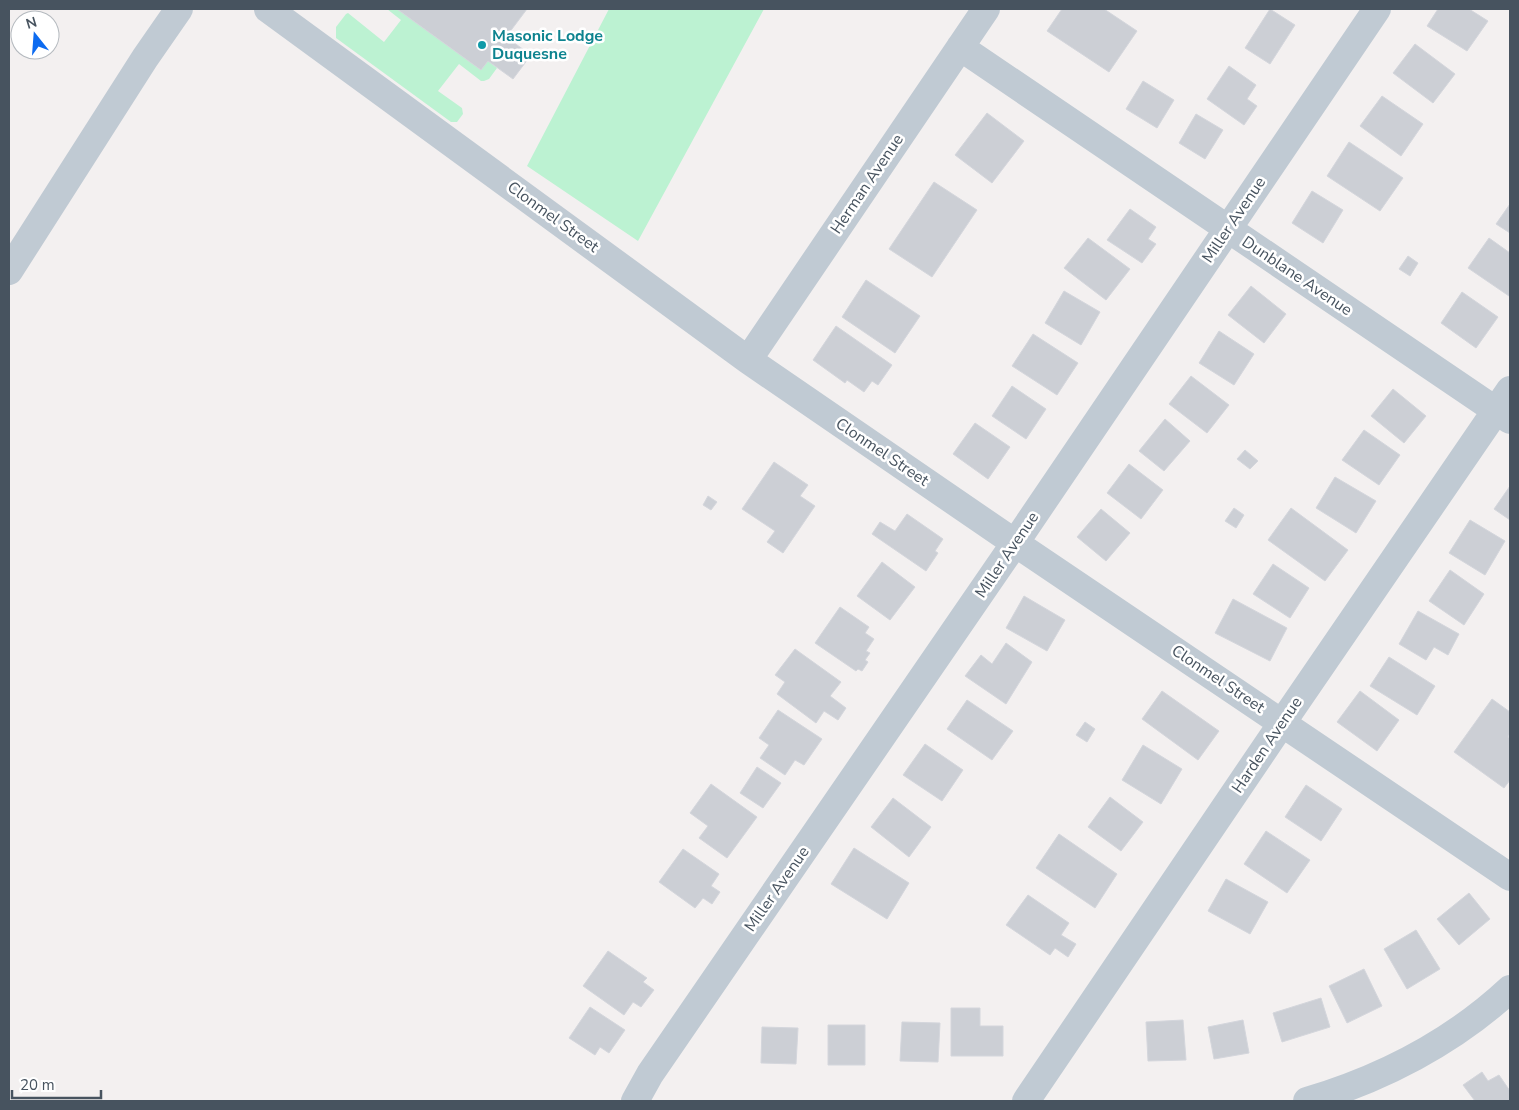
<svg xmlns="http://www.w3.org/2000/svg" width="1519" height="1110" font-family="'Nunito Sans',sans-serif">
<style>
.green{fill:#bcf2d2}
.building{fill:#cccfd5;stroke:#d4d6dc}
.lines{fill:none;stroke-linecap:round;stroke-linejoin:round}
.minor{stroke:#c0cad3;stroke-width:28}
.culture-dot{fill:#0f9aa8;stroke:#fff;stroke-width:2}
.labels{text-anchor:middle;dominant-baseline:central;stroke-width:5;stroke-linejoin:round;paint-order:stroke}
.culture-label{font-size:16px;font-weight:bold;fill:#0d838f;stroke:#fff;text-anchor:start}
.street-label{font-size:16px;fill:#47535f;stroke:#fff}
</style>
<rect width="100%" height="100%" fill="#f3f0f0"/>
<!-- green -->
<path class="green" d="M 387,9 L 397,9 L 481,70 L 488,61 L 497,68 L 489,79 L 484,81 L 481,81 L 459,64 L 438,91 L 462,108 L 463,114 L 457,122 L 451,122 L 336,38 L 336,27 L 346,14 L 348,13 L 384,42 L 401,20 Z
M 609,9 L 764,9 L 638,241 L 527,166 Z"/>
<!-- building -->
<path class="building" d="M 397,9 L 527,9 L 506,37 L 531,55 L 513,79 L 488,61 L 481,70 Z
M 1062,9 L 1104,9 L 1137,31 L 1109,72 L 1047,31 Z
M 1270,9 L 1295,25 L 1270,64 L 1245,48 Z
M 1438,9 L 1469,9 L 1488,21 L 1467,51 L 1427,26 Z
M 1415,44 L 1455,74 L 1433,103 L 1393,73 Z
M 1229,66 L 1256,85 L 1247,99 L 1257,106 L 1244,125 L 1207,99 Z
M 1143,81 L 1174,100 L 1157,128 L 1126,109 Z
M 1382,96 L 1423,124 L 1401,156 L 1360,126 Z
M 987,113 L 1024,141 L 992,183 L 955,155 Z
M 1196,114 L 1223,130 L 1205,159 L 1179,143 Z
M 1349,142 L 1403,178 L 1380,211 L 1327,176 Z
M 934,182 L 977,210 L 932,277 L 889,249 Z
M 1312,191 L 1343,210 L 1323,243 L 1292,223 Z
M 1510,204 L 1510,233 L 1496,224 Z
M 1130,209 L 1156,227 L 1148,239 L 1156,244 L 1142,263 L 1107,240 Z
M 1088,238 L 1130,269 L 1106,300 L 1064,268 Z
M 1489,238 L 1510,253 L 1510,294 L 1509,296 L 1468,268 Z
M 1408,256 L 1418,263 L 1410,276 L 1399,269 Z
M 866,280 L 920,316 L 895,353 L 842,317 Z
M 1251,286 L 1286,314 L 1264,343 L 1228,315 Z
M 1064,291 L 1100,312 L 1081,345 L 1045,323 Z
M 1462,292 L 1498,317 L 1476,348 L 1441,323 Z
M 836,326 L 892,365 L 878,385 L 872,381 L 864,392 L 847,380 L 845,383 L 813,360 Z
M 1219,331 L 1254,354 L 1234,385 L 1199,363 Z
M 1033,334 L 1078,363 L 1057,395 L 1012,366 Z
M 1191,376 L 1229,405 L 1207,433 L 1169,404 Z
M 1012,386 L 1046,409 L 1026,439 L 992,416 Z
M 1393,389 L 1426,416 L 1404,443 L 1371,416 Z
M 1165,419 L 1190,441 L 1164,471 L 1139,451 Z
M 975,423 L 1010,447 L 988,479 L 953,454 Z
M 1364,430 L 1400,455 L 1379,485 L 1342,460 Z
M 1245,450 L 1258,461 L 1250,469 L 1237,459 Z
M 774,462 L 808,485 L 800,496 L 815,506 L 783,553 L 767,542 L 775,531 L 742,509 Z
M 1129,464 L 1163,490 L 1141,519 L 1107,493 Z
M 1335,477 L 1376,501 L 1356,533 L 1316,508 Z
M 1510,486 L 1510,520 L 1494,509 Z
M 708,496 L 717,502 L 711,510 L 703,505 Z
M 1234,508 L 1244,515 L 1236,528 L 1225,521 Z
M 1291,508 L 1348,550 L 1325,581 L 1268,540 Z
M 1101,509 L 1130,533 L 1106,561 L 1077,537 Z
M 907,514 L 943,539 L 935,551 L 938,553 L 926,571 L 872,534 L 880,522 L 895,531 Z
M 1470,520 L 1505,541 L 1485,575 L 1449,553 Z
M 882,562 L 915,587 L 890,620 L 857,596 Z
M 1273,564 L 1309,588 L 1290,618 L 1253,594 Z
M 1450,570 L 1484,594 L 1464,625 L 1429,601 Z
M 1024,596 L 1065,620 L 1047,651 L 1006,628 Z
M 1233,599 L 1287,628 L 1270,661 L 1215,633 Z
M 840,607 L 869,627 L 865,633 L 874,639 L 866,651 L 870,653 L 865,660 L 868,662 L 862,671 L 858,669 L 856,671 L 815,643 Z
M 1418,611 L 1459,634 L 1448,655 L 1434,647 L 1426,660 L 1399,644 Z
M 1006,643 L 1032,662 L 1006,704 L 965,676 L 981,655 L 992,664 Z
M 795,649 L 841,682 L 830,696 L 846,708 L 838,720 L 824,711 L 816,723 L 777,694 L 785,682 L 775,675 Z
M 1389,657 L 1435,686 L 1417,715 L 1370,686 Z
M 1162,691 L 1219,731 L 1198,760 L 1142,719 Z
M 1360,691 L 1399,720 L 1377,751 L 1337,722 Z
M 1492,699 L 1510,712 L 1510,733 L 1508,737 L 1510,738 L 1510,780 L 1504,788 L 1454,752 Z
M 967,700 L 1013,731 L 992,760 L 947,729 Z
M 778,710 L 822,739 L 804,765 L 795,760 L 785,775 L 760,758 L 769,745 L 759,738 Z
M 1085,722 L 1095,729 L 1087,742 L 1076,735 Z
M 925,744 L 963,770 L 942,801 L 903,775 Z
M 1143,745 L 1182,769 L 1161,804 L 1122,780 Z
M 757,767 L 781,783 L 763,808 L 740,793 Z
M 711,784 L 757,817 L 727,858 L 699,838 L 708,826 L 690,813 Z
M 1306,785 L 1342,809 L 1321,841 L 1285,817 Z
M 1110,797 L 1143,822 L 1121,851 L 1088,827 Z
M 893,798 L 931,827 L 909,857 L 871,827 Z
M 1266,831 L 1310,860 L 1287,893 L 1244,864 Z
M 1059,834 L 1117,874 L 1095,908 L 1036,868 Z
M 854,848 L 909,883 L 887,919 L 831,884 Z
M 683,849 L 719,874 L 711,886 L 720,892 L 712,904 L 703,898 L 695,908 L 659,882 Z
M 1226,879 L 1268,902 L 1250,934 L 1208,911 Z
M 1469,893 L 1490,919 L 1459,945 L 1437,919 Z
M 1028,895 L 1069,923 L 1061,935 L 1076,944 L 1068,957 L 1055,948 L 1050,955 L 1006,925 Z
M 1416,930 L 1440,969 L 1407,989 L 1384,949 Z
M 608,951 L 647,978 L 643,982 L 654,990 L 641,1007 L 633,1002 L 624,1015 L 583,986 Z
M 1364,969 L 1382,1006 L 1347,1023 L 1329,986 Z
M 1321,998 L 1330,1027 L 1282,1042 L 1273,1013 Z
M 590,1007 L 625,1030 L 609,1053 L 600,1047 L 595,1055 L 569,1038 Z
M 951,1008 L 980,1008 L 980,1026 L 1003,1026 L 1003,1056 L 951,1056 Z
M 1183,1020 L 1186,1060 L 1148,1061 L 1146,1022 Z
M 1243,1020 L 1249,1053 L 1214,1059 L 1208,1027 Z
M 902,1022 L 940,1023 L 938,1062 L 900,1061 Z
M 828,1025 L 865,1025 L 865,1065 L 828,1065 Z
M 762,1027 L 798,1028 L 796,1064 L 761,1063 Z
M 1482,1072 L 1488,1081 L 1499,1075 L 1510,1091 L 1510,1101 L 1475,1101 L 1463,1085 Z"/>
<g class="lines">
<!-- minor -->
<path class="minor" d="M 268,9 L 748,360 L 1015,543 L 1510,877
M 960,47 L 1510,420
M 9,271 L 145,58 L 179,9
M 748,360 L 986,9
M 635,1101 L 650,1074 L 1015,543 L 1377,9
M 1026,1101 L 1282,723 L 1510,390
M 1307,1101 C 1381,1079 1453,1042 1510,989"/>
</g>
<!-- markers -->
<circle class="culture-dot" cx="482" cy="45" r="5"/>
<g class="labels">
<!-- culture labels -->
<g class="culture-label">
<text x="492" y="36">Masonic Lodge<tspan x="492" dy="18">Duquesne</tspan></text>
</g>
<!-- street labels -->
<g class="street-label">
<text transform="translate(867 184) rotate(-56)">Herman Avenue</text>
<text transform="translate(553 217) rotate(36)">Clonmel Street</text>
<text transform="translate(1234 220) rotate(-56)">Miller Avenue</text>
<text transform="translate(1297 276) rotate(34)">Dunblane Avenue</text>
<text transform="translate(882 452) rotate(34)">Clonmel Street</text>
<text transform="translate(1007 555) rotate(-56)">Miller Avenue</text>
<text transform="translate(1218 679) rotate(34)">Clonmel Street</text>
<text transform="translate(1267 745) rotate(-56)">Harden Avenue</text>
<text transform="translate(777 889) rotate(-55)">Miller Avenue</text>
</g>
</g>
<!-- border -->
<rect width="1519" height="1110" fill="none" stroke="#47535f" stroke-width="20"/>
<!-- north arrow -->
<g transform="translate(35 35) rotate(343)"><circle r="24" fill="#ffffff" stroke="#b5babf"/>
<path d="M0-4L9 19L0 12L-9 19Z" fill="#0d6bf0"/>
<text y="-8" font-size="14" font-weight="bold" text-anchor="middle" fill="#47535f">N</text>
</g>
<!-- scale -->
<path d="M12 1090v8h89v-8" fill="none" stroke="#47535f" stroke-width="2.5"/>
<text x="20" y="1090" font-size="15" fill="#47535f" stroke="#ffffff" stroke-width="4" paint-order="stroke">20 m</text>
</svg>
